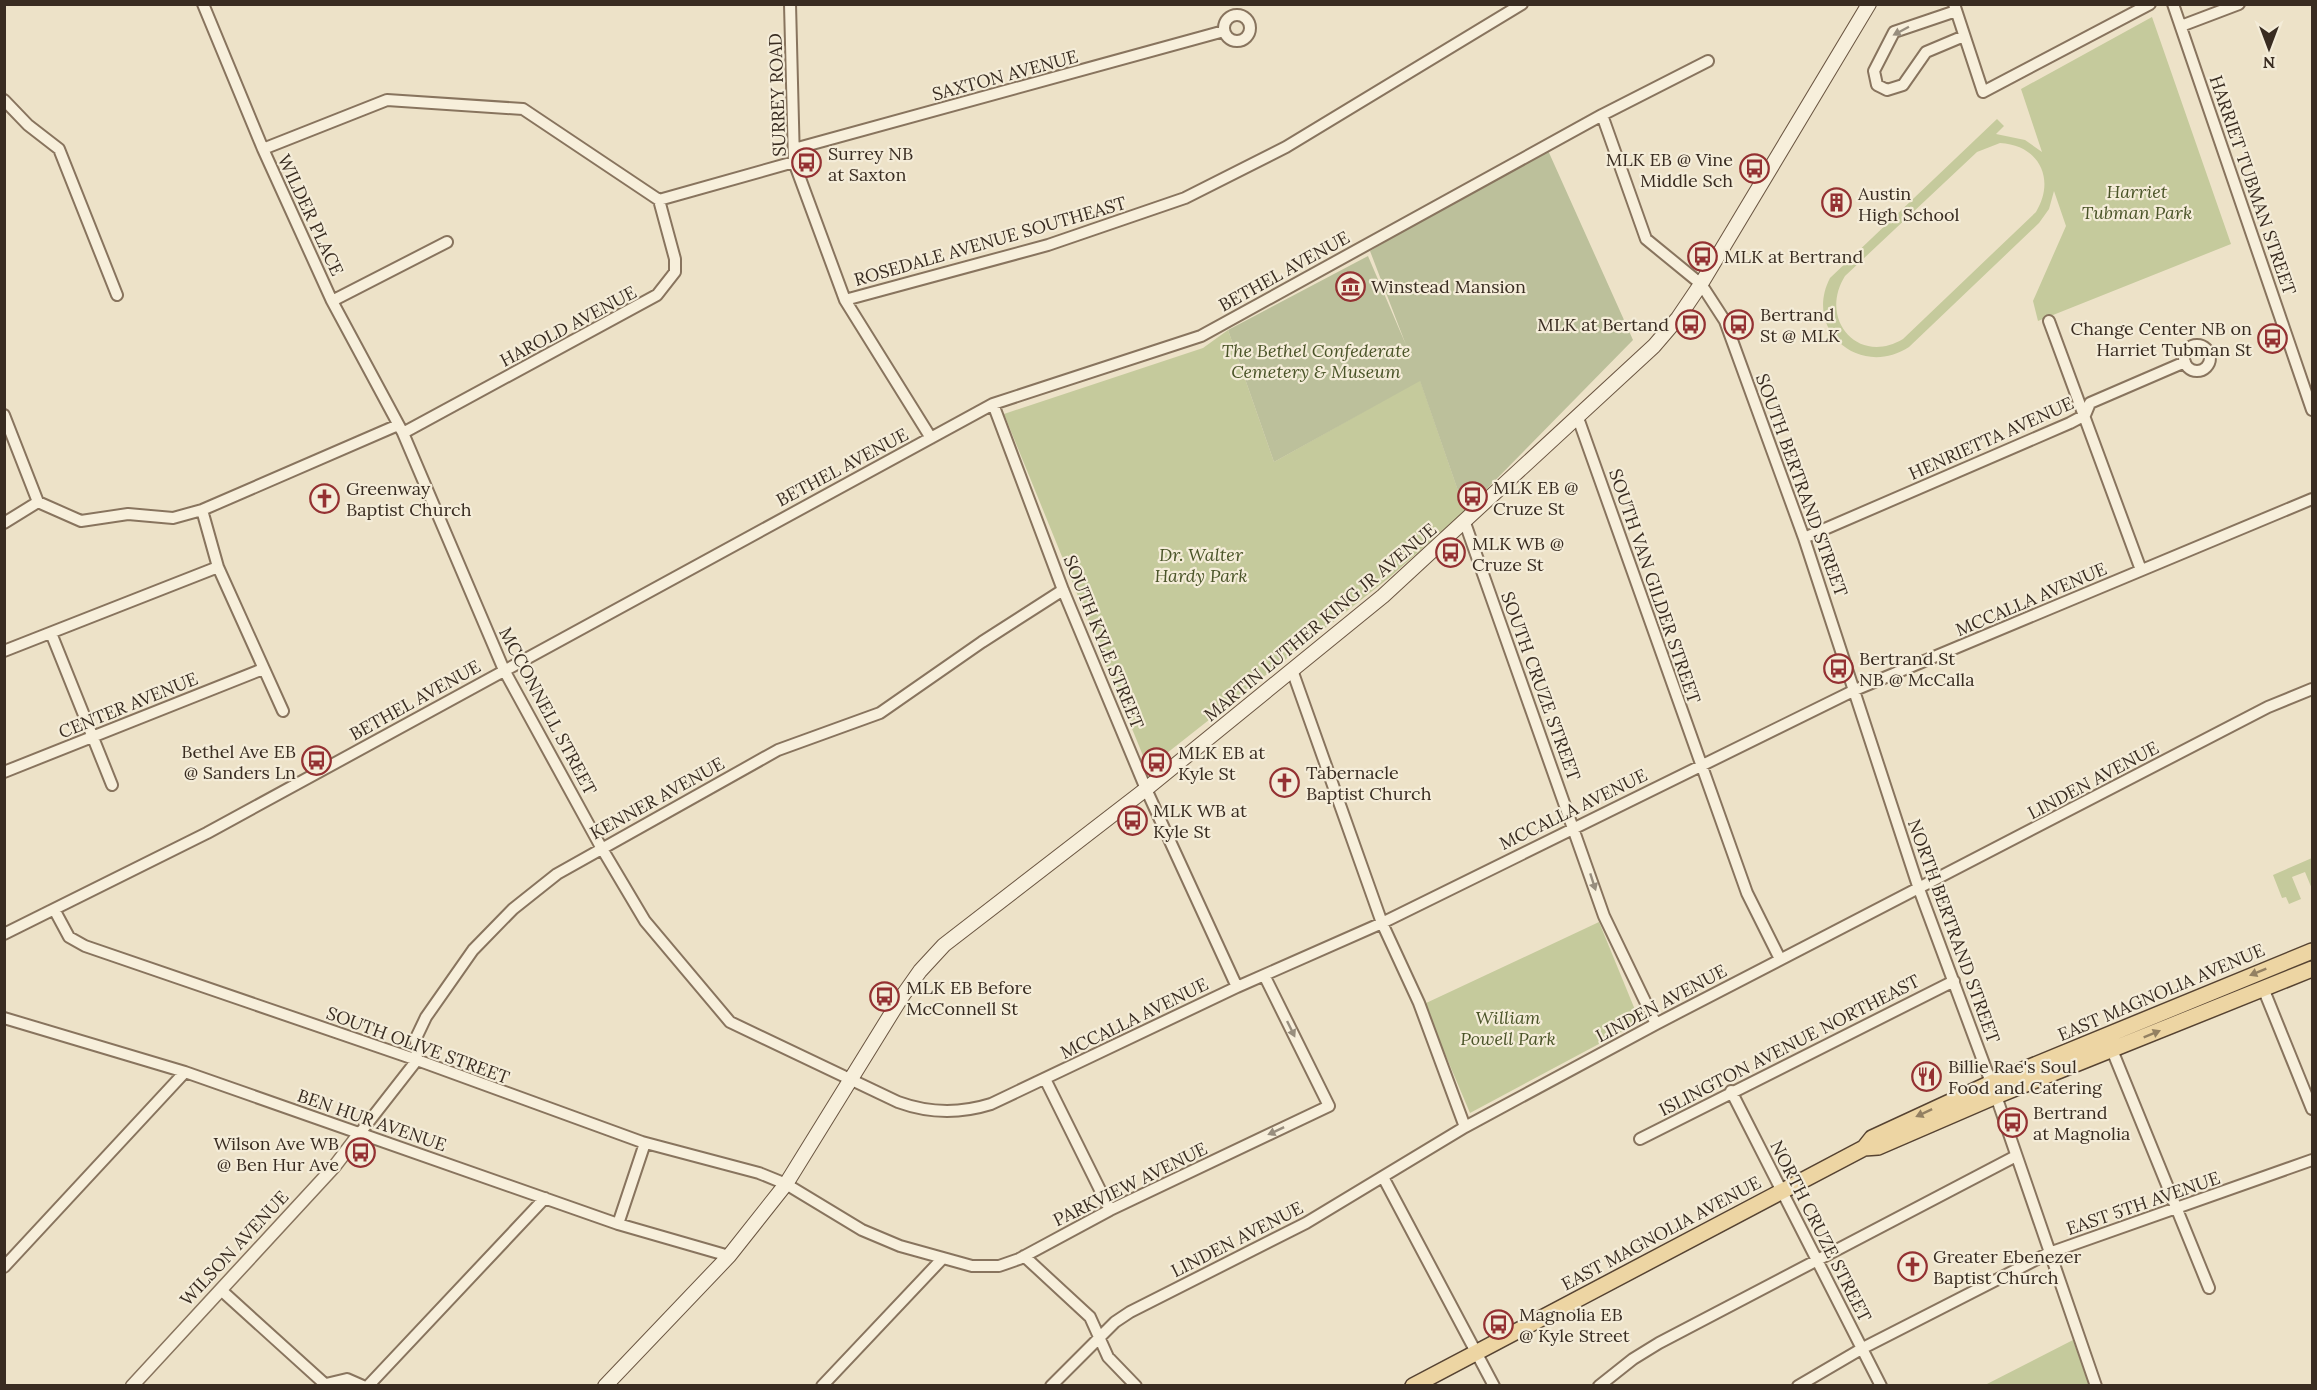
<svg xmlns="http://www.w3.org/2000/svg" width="2317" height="1390" font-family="Lora,serif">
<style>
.green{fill:#c5ca9c;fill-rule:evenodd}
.cemetery{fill:#bcc09b}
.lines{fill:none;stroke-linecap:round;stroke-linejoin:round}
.minor-casing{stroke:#88745e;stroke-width:14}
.tertiary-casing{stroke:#88745e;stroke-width:15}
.secondary-casing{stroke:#6a5541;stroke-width:16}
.primary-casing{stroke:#564332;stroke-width:18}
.minor{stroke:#f7efdb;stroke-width:10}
.tertiary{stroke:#f7efdb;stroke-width:12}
.secondary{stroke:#f7efdb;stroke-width:14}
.primary{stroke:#edd5a3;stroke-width:15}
.oneway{fill:#988e7e}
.oneway2{fill:#938062}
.labels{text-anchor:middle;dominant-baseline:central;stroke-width:4.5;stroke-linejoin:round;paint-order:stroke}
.street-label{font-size:18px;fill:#392c21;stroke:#f4ecd8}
.poi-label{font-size:18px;fill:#392c21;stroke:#f4ecd8;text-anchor:start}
.park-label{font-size:18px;font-style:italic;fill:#4a5428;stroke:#f4ecd8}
</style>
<rect width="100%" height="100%" fill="#ede2c8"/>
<!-- green -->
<path class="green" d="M 2152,17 L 2231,244 L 2038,321 L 2033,301 L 2066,226 L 2054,191 L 2049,209 L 2039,223 L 1909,347 C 1860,379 1803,330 1830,278 L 1997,119 L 2004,126 L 1996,134 L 2025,140 L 2042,152 L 2021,89 ZM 2000,143 C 2039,145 2056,179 2036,212 L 1903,339 C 1858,366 1818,319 1845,276 L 1977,152 Z
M 1228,330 L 1274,462 L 1420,380 L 1465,511 L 1390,577 L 1148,768 L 1004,414 L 1203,348 Z
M 2312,858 L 2312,889 L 2305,872 L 2292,877 L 2301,899 L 2289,904 L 2286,897 L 2282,898 L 2273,875 Z
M 1599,922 L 1640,1022 L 1470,1113 L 1424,1004 Z
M 2073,1340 L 2089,1385 L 1985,1385 Z"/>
<!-- cemetery -->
<path class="cemetery" d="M 1546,146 L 1633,340 L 1465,511 L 1420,381 L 1274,462 L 1228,330 L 1368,256 L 1406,345 L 1370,251 Z"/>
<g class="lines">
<defs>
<path id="minor" d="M 203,4 L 263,149 L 332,301 L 403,433 L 504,670 L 601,847 L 645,921 L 730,1022 L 898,1102 C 928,1113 959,1114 991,1104 L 1237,987 L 1382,923 L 1855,690 L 2312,499
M 790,4 L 794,162 L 845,300 L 931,438
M 1954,4 L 1983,92 L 2150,4
M 2173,4 L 2312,410
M 1956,11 L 1894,32 L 1874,71 L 1877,85 L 1887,90 L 1903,85 L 1926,52 L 1964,36
M1224 28a13 13 0 1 1 26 0a13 13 0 1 1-26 0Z
M 2181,26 L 2239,4
M 4,100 L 28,125 L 59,149 L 117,295
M 1602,115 L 1646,239 L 1701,284 L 1725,321 L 1804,538 L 1919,889 L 1996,1096 L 2096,1386
M 263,149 L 387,100 L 523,109 L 659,200 L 794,162
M 794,149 L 1224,31
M 845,300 L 1048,245 L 1185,198 L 1286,147 L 1522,4
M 332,301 L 447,242
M 2049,321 L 2141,570
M2184 358a13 13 0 1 1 26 0a13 13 0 1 1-26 0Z
M 993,404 L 1063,590 L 1146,789 L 1237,987
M 4,415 L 38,502 L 81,521 L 128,514 L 173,518 L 202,510 L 398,425
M 1578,418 L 1747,893 L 1780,959
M 403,433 L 657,295 L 675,272 L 675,259 L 659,200
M 202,510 L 218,567 L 283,711
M 4,523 L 38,502
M 1465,523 L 1604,916 L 1656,1024
M 1804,538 L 2070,423 L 2085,415 L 2090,403 L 2185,362
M 51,633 L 112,785
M 4,651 L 218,567
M 1292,670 L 1382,923 L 1419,1003 L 1465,1127
M 4,772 L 263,669
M 55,911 L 69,937 L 85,946 L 417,1060 L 642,1142 L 759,1173 L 786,1184 L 862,1230 L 900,1246 L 972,1266 L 999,1266 L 1019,1259 L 1110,1210 L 1329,1106 L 1265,977
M 4,934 L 207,833 L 993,404 L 1201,336 L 1602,115 L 1708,61
M 2263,988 L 2312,1109
M 4,1018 L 185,1072 L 618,1224 L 729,1256
M 2112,1050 L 2209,1288
M 1045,1079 L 1110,1210
M 1731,1091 L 1881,1386
M 360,1133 L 417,1060 L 416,1038 L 426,1017 L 473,950 L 513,909 L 557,874 L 778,750 L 880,713 L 982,642 L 1063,590
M 1640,1139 L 1954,981
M 1383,1177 L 1494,1386
M 618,1224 L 645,1143
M 1024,1256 L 1090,1317 L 1108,1357 L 1136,1386
M 4,1267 L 185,1072
M 221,1290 L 327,1386
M 326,1384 L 347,1379 L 363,1386
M 368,1386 L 545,1198
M 822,1386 L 942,1259
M 1051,1386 L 1115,1322 L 1130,1312 L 1306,1223 L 1465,1127 L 1656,1024 L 2268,707 L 2312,689
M 1599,1386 L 1633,1359 L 1659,1343 L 2016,1156
M 1798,1386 L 1863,1348 L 2049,1253 L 2312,1160"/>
<path id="tertiary" d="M 132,1386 L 334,1167 L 360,1133"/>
<path id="secondary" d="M 605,1386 L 729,1256 L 786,1184 L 901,998 L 920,971 L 944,945 L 1146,789 L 1383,596 L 1654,346 L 1678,318 L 1701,284 L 1869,4"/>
<path id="primary" d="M 1864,1148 L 1872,1138 L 1991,1083 L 2312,951
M 1413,1386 L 1864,1148 L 1878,1147 L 1996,1096 L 2312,969"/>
</defs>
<!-- minor casing -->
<use href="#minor" class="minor-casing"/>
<!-- tertiary casing -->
<use href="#tertiary" class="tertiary-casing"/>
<!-- secondary casing -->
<use href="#secondary" class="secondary-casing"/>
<!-- primary casing -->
<use href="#primary" class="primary-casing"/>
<!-- minor -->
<use href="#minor" class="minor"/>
<!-- tertiary -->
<use href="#tertiary" class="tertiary"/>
<!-- secondary -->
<use href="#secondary" class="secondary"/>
<!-- primary -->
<use href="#primary" class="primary"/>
</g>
<!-- one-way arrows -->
<defs><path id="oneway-solid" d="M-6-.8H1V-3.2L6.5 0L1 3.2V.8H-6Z" transform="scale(1.5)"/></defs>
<g class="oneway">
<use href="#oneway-solid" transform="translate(1901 31) rotate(152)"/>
<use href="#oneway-solid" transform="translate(1593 882) rotate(72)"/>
<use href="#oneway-solid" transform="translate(1291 1029) rotate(64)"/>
<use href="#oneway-solid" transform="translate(1276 1131) rotate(155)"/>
</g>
<g class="oneway2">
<use href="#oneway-solid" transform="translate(2258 972) rotate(158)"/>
<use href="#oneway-solid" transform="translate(2152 1034) rotate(-22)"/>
<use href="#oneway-solid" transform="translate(1924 1113) rotate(155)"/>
</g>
<!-- icons -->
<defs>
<symbol id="bus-ring" viewBox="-11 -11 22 22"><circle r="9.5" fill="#f4ecd8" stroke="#943132" stroke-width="1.5"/><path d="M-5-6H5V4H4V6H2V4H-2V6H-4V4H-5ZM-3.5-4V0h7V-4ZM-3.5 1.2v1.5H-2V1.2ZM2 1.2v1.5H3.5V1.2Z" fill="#943132"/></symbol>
<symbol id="building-ring" viewBox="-11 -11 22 22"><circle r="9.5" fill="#f4ecd8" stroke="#943132" stroke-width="1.5"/><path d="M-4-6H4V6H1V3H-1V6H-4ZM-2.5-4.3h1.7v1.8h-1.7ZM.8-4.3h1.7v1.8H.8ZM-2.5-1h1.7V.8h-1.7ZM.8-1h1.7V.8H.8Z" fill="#943132"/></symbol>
<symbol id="museum-ring" viewBox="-11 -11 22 22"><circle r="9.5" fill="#f4ecd8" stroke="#943132" stroke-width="1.5"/><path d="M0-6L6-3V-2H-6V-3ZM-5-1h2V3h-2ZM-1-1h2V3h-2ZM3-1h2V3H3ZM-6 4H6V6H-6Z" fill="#943132"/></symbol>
<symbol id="church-ring" viewBox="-11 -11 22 22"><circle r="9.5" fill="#f4ecd8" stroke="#943132" stroke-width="1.5"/><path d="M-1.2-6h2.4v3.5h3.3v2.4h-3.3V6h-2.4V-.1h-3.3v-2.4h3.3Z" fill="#943132"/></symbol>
<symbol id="restaurant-ring" viewBox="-11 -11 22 22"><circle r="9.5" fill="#f4ecd8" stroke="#943132" stroke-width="1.5"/><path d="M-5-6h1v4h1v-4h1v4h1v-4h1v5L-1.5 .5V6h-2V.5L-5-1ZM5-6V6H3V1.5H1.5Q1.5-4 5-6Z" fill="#943132"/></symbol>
</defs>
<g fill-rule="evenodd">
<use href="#bus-ring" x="790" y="146" width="33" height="33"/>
<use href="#bus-ring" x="1738" y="152" width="33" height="33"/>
<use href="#building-ring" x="1820" y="186" width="33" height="33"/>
<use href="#bus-ring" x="1686" y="240" width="33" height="33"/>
<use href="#museum-ring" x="1334" y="270" width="33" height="33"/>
<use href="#bus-ring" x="1674" y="308" width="33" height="33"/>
<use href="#bus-ring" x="1722" y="308" width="33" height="33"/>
<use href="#bus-ring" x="2256" y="322" width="33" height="33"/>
<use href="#bus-ring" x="1456" y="480" width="33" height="33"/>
<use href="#church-ring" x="308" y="482" width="33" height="33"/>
<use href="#bus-ring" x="1434" y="536" width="33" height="33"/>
<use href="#bus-ring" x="1822" y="652" width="33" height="33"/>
<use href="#bus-ring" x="300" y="744" width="33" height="33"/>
<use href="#bus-ring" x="1140" y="746" width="33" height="33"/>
<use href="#church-ring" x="1268" y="766" width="33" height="33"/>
<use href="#bus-ring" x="1116" y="804" width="33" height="33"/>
<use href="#bus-ring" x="868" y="980" width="33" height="33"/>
<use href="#restaurant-ring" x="1910" y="1060" width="33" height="33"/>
<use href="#bus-ring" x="1996" y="1106" width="33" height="33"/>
<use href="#bus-ring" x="344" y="1136" width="33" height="33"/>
<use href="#church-ring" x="1896" y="1250" width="33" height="33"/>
<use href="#bus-ring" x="1482" y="1308" width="33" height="33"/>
</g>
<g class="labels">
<!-- street labels -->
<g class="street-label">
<text transform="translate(1005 75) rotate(-15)">SAXTON AVENUE</text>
<text transform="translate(777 95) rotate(-92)">SURREY ROAD</text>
<text transform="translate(2253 185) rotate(71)">HARRIET TUBMAN STREET</text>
<text transform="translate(311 215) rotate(65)">WILDER PLACE</text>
<text transform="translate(990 241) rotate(-16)">ROSEDALE AVENUE SOUTHEAST</text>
<text transform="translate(1284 271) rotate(-29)">BETHEL AVENUE</text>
<text transform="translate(568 326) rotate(-28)">HAROLD AVENUE</text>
<text transform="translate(1991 438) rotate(-24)">HENRIETTA AVENUE</text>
<text transform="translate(842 467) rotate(-28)">BETHEL AVENUE</text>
<text transform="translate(1802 485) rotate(70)">SOUTH BERTRAND STREET</text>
<text transform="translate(1655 586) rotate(71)">SOUTH VAN GILDER STREET</text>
<text transform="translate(2031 599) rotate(-23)">MCCALLA AVENUE</text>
<text transform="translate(1320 622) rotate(-40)">MARTIN LUTHER KING JR AVENUE</text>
<text transform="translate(1104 642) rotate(68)">SOUTH KYLE STREET</text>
<text transform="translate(1541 686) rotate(70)">SOUTH CRUZE STREET</text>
<text transform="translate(415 700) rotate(-29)">BETHEL AVENUE</text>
<text transform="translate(128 705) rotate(-22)">CENTER AVENUE</text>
<text transform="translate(548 711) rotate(62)">MCCONNELL STREET</text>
<text transform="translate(2093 780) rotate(-28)">LINDEN AVENUE</text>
<text transform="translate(657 798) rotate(-29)">KENNER AVENUE</text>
<text transform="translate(1573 809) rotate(-26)">MCCALLA AVENUE</text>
<text transform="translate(1954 931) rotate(70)">NORTH BERTRAND STREET</text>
<text transform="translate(2161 992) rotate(-23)">EAST MAGNOLIA AVENUE</text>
<text transform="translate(1661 1003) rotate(-28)">LINDEN AVENUE</text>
<text transform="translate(1134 1018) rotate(-26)">MCCALLA AVENUE</text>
<text transform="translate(418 1045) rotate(20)">SOUTH OLIVE STREET</text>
<text transform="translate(1789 1045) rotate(-27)">ISLINGTON AVENUE NORTHEAST</text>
<text transform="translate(372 1120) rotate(19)">BEN HUR AVENUE</text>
<text transform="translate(1130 1184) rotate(-26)">PARKVIEW AVENUE</text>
<text transform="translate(2143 1203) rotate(-19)">EAST 5TH AVENUE</text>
<text transform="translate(1821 1231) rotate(63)">NORTH CRUZE STREET</text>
<text transform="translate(1661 1233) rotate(-28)">EAST MAGNOLIA AVENUE</text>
<text transform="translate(1237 1239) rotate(-27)">LINDEN AVENUE</text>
<text transform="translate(234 1248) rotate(-47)">WILSON AVENUE</text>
</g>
<!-- poi labels -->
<g class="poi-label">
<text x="828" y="153">Surrey NB<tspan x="828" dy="21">at Saxton</tspan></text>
<text x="1733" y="159" text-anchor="end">MLK EB @ Vine<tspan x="1733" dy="21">Middle Sch</tspan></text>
<text x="1858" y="193">Austin<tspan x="1858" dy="21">High School</tspan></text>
<text x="1724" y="256">MLK at Bertrand</text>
<text x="1371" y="286">Winstead Mansion</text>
<text x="1760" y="314">Bertrand<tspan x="1760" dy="21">St @ MLK</tspan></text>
<text x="1669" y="324" text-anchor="end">MLK at Bertand</text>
<text x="2252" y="328" text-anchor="end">Change Center NB on<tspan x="2252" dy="21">Harriet Tubman St</tspan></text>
<text x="1493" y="487">MLK EB @<tspan x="1493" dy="21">Cruze St</tspan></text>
<text x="346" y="488">Greenway<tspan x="346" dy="21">Baptist Church</tspan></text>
<text x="1472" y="543">MLK WB @<tspan x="1472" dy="21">Cruze St</tspan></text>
<text x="1859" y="658">Bertrand St<tspan x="1859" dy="21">NB @ McCalla</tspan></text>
<text x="296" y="751" text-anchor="end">Bethel Ave EB<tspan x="296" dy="21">@ Sanders Ln</tspan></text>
<text x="1178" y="752">MLK EB at<tspan x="1178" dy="21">Kyle St</tspan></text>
<text x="1306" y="772">Tabernacle<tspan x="1306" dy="21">Baptist Church</tspan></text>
<text x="1153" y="810">MLK WB at<tspan x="1153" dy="21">Kyle St</tspan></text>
<text x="906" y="987">MLK EB Before<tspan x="906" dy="21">McConnell St</tspan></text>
<text x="1948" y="1066">Billie Rae's Soul<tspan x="1948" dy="21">Food and Catering</tspan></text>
<text x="2033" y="1112">Bertrand<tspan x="2033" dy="21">at Magnolia</tspan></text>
<text x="339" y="1143" text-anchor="end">Wilson Ave WB<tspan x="339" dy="21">@ Ben Hur Ave</tspan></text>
<text x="1933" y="1256">Greater Ebenezer<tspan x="1933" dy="21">Baptist Church</tspan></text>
<text x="1519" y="1314">Magnolia EB<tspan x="1519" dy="21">@ Kyle Street</tspan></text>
</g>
<!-- park labels -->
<g class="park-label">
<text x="2137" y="191">Harriet<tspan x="2137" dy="21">Tubman Park</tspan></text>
<text x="1316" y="350">The Bethel Confederate<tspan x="1316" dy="21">Cemetery &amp; Museum</tspan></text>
<text x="1201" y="554">Dr. Walter<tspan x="1201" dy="21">Hardy Park</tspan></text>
<text x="1508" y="1017">William<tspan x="1508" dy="21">Powell Park</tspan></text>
</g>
</g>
<!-- border -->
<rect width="2317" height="1390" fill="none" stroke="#392c21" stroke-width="12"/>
<!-- north arrow -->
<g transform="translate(2269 48) rotate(180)" stroke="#f4ecd8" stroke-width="4.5" paint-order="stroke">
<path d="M0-4.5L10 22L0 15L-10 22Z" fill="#392c21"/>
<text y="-9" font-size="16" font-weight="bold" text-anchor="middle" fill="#392c21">N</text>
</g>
</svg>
